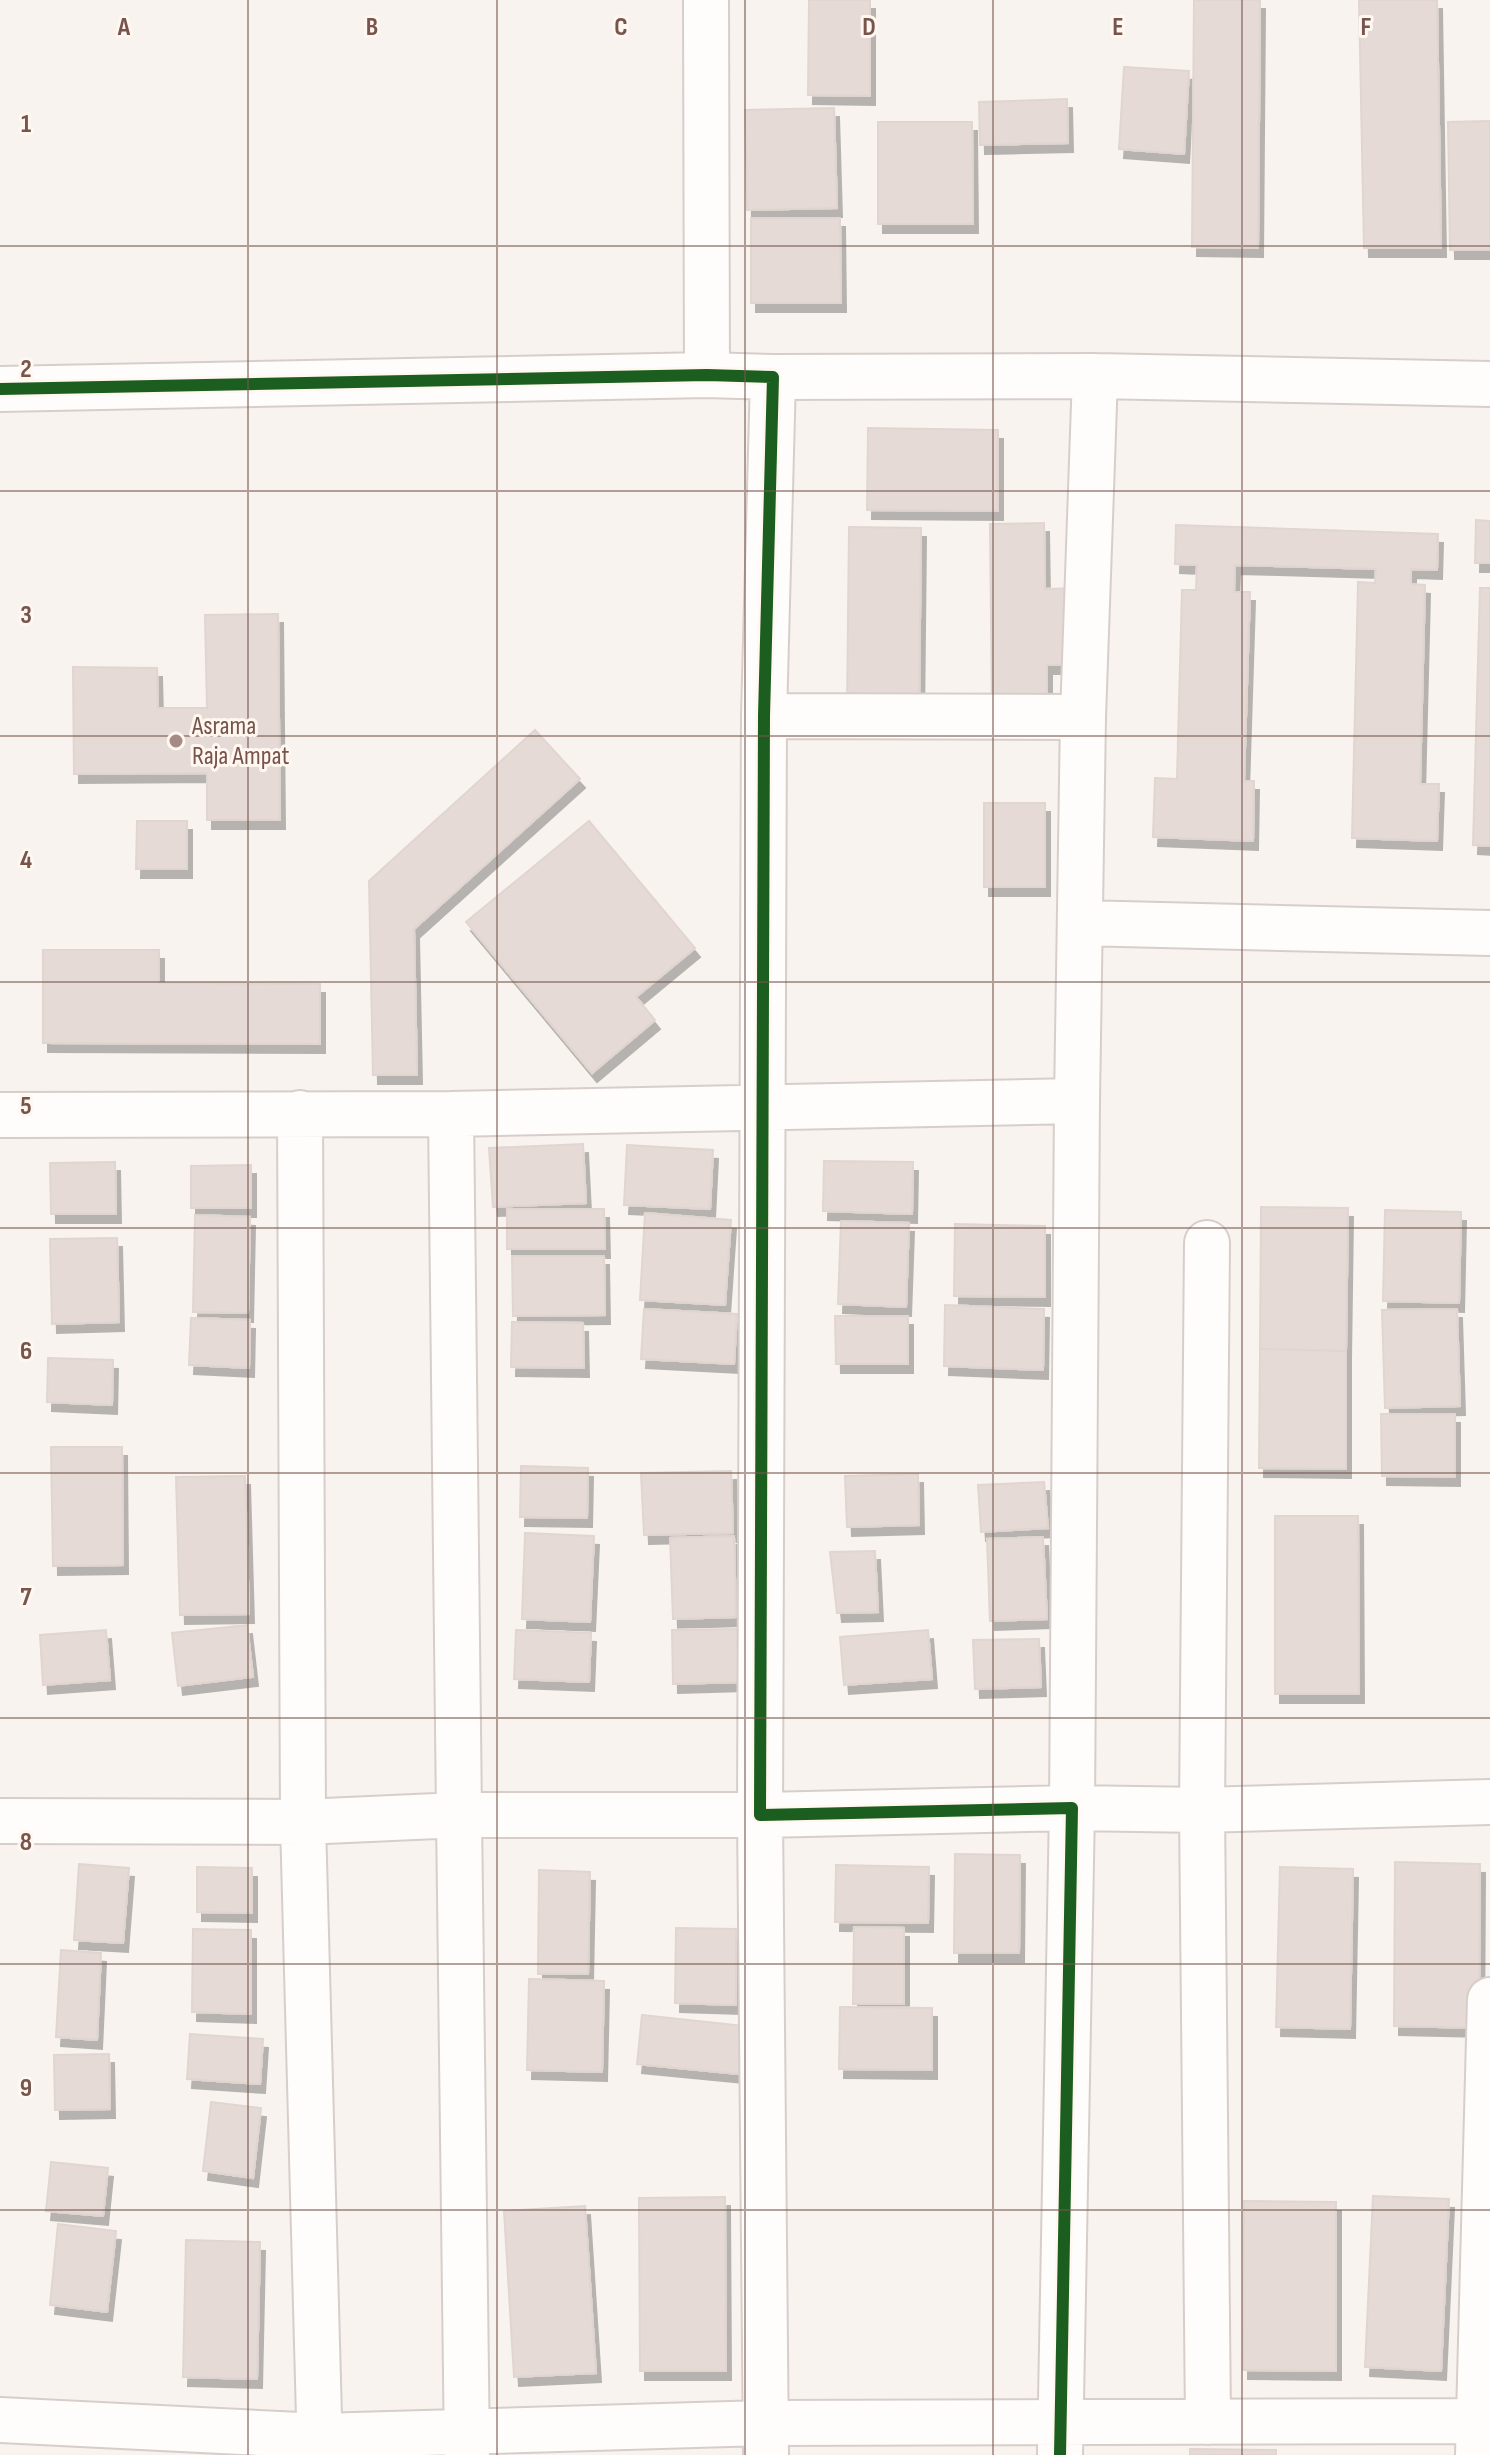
<svg xmlns="http://www.w3.org/2000/svg" width="1490" height="2455" font-family="'Sofia Sans Condensed',sans-serif">
<style>
.building{fill:#e5dad5;stroke:#e1d5d0;stroke-width:2;filter:url(#shadow)}
.lines{fill:none;stroke-linecap:round;stroke-linejoin:round}
.minor-casing{stroke:#d7ceca;stroke-width:48}
.minor{stroke:#fefdfc;stroke-width:44}
.cycleway-casing{stroke:#fff7f0;stroke-width:17}
.cycleway{stroke:#1b5e20;stroke-width:12}
.grid{fill:none;stroke:#77554d;stroke-width:2;stroke-opacity:0.55}
.poi-dot{fill:#a48c85;stroke:#fff7f0;stroke-width:3}
.labels{text-anchor:middle;dominant-baseline:central;stroke-width:6;stroke-linejoin:round;paint-order:stroke}
.poi-label{font-size:26px;fill:#77554d;stroke:#fff7f0;text-anchor:start}
.grid-label{font-size:26px;text-anchor:middle;font-weight:bold;fill:#77554d;stroke:#fff7f0;stroke-width:6;stroke-linejoin:round;paint-order:stroke}
</style>
<defs>
<filter id="shadow"><feDropShadow dx="5" dy="9" stdDeviation="0" flood-color="#0004"/></filter>
</defs>
<rect width="100%" height="100%" fill="#f8f3ee"/>
<!-- building -->
<path class="building" d="M 809,0 L 870,0 L 870,96 L 808,95 Z
M 1194,0 L 1260,0 L 1258,248 L 1192,247 Z
M 1359,0 L 1437,0 L 1441,248 L 1364,248 Z
M 1124,67 L 1189,71 L 1184,154 L 1119,149 Z
M 1067,99 L 1068,143 L 980,145 L 979,102 Z
M 834,108 L 837,208 L 747,210 L 745,110 Z
M 1490,121 L 1490,250 L 1450,250 L 1448,122 Z
M 878,122 L 972,122 L 973,224 L 878,224 Z
M 751,218 L 840,218 L 841,303 L 751,303 Z
M 868,428 L 998,430 L 998,511 L 867,510 Z
M 1476,520 L 1490,521 L 1490,563 L 1475,563 Z
M 1044,523 L 1045,589 L 1082,588 L 1082,665 L 1047,665 L 1047,712 L 992,712 L 990,524 Z
M 1176,525 L 1438,534 L 1437,570 L 1411,569 L 1411,584 L 1425,585 L 1420,784 L 1439,784 L 1437,841 L 1352,838 L 1358,582 L 1375,583 L 1376,569 L 1235,565 L 1234,592 L 1250,592 L 1244,781 L 1254,781 L 1253,841 L 1153,837 L 1155,778 L 1177,779 L 1182,590 L 1196,590 L 1197,565 L 1175,564 Z
M 849,527 L 921,528 L 919,713 L 847,712 Z
M 1480,588 L 1490,588 L 1490,846 L 1473,845 Z
M 278,614 L 280,820 L 207,820 L 207,773 L 74,774 L 73,667 L 157,668 L 158,708 L 207,708 L 205,615 Z
M 535,730 L 580,779 L 414,929 L 417,1075 L 373,1075 L 369,881 Z
M 984,803 L 1045,803 L 1045,887 L 984,887 Z
M 137,821 L 187,821 L 187,869 L 136,869 Z
M 589,821 L 695,948 L 636,997 L 655,1020 L 592,1073 L 466,922 Z
M 43,950 L 159,950 L 159,983 L 320,984 L 320,1044 L 43,1043 Z
M 583,1144 L 586,1203 L 493,1207 L 489,1148 Z
M 627,1145 L 713,1150 L 710,1209 L 624,1205 Z
M 824,1161 L 913,1162 L 912,1214 L 823,1211 Z
M 115,1162 L 116,1214 L 51,1214 L 50,1163 Z
M 251,1165 L 251,1208 L 191,1208 L 191,1166 Z
M 1261,1207 L 1348,1208 L 1346,1351 L 1260,1349 Z
M 507,1209 L 604,1209 L 605,1249 L 507,1249 Z
M 1385,1210 L 1461,1212 L 1459,1303 L 1383,1301 Z
M 645,1213 L 731,1220 L 725,1305 L 640,1300 Z
M 195,1215 L 250,1217 L 248,1313 L 193,1312 Z
M 841,1221 L 909,1223 L 906,1307 L 838,1304 Z
M 955,1224 L 1045,1226 L 1045,1297 L 954,1296 Z
M 117,1238 L 119,1322 L 52,1324 L 50,1239 Z
M 512,1256 L 604,1256 L 605,1315 L 513,1316 Z
M 945,1305 L 1044,1309 L 1043,1370 L 944,1366 Z
M 644,1309 L 737,1314 L 734,1364 L 641,1359 Z
M 1457,1309 L 1460,1406 L 1385,1408 L 1382,1310 Z
M 835,1316 L 908,1316 L 908,1364 L 836,1364 Z
M 191,1318 L 250,1320 L 249,1368 L 189,1365 Z
M 512,1322 L 583,1323 L 584,1368 L 511,1367 Z
M 1260,1349 L 1346,1351 L 1346,1469 L 1259,1468 Z
M 48,1358 L 113,1360 L 112,1405 L 47,1402 Z
M 1381,1414 L 1455,1414 L 1455,1477 L 1382,1476 Z
M 51,1447 L 122,1447 L 123,1565 L 53,1566 Z
M 521,1466 L 588,1468 L 587,1518 L 520,1517 Z
M 731,1471 L 733,1533 L 644,1535 L 641,1473 Z
M 918,1474 L 919,1525 L 847,1527 L 845,1476 Z
M 245,1476 L 249,1614 L 180,1615 L 176,1477 Z
M 1044,1482 L 1048,1528 L 981,1532 L 978,1485 Z
M 1275,1516 L 1358,1516 L 1359,1694 L 1275,1694 Z
M 525,1533 L 594,1536 L 590,1622 L 522,1619 Z
M 734,1536 L 736,1617 L 673,1619 L 670,1538 Z
M 1043,1537 L 1047,1619 L 990,1621 L 987,1539 Z
M 875,1551 L 878,1612 L 837,1613 L 830,1552 Z
M 247,1625 L 253,1677 L 178,1686 L 172,1633 Z
M 739,1629 L 741,1682 L 673,1684 L 672,1630 Z
M 106,1630 L 110,1680 L 43,1685 L 40,1635 Z
M 516,1630 L 591,1633 L 589,1682 L 514,1679 Z
M 928,1630 L 932,1679 L 844,1685 L 840,1637 Z
M 1039,1639 L 1041,1687 L 975,1689 L 973,1640 Z
M 955,1854 L 1020,1855 L 1019,1953 L 954,1953 Z
M 1395,1862 L 1480,1864 L 1479,2028 L 1394,2026 Z
M 79,1864 L 129,1868 L 123,1943 L 74,1940 Z
M 836,1865 L 929,1867 L 928,1923 L 835,1922 Z
M 197,1867 L 252,1868 L 252,1913 L 197,1912 Z
M 1280,1867 L 1353,1869 L 1350,2029 L 1276,2027 Z
M 539,1870 L 590,1872 L 588,1974 L 538,1974 Z
M 854,1927 L 904,1928 L 904,2004 L 853,2004 Z
M 676,1928 L 736,1929 L 736,2005 L 675,2003 Z
M 193,1929 L 251,1930 L 251,2014 L 192,2012 Z
M 61,1950 L 101,1953 L 97,2040 L 56,2037 Z
M 529,1979 L 604,1981 L 602,2072 L 527,2070 Z
M 840,2007 L 932,2008 L 932,2070 L 839,2069 Z
M 642,2015 L 743,2026 L 738,2074 L 637,2064 Z
M 190,2034 L 263,2039 L 260,2084 L 187,2079 Z
M 109,2054 L 110,2109 L 55,2110 L 54,2055 Z
M 211,2102 L 261,2108 L 253,2178 L 203,2171 Z
M 51,2162 L 108,2168 L 103,2216 L 46,2211 Z
M 1373,2196 L 1449,2199 L 1441,2371 L 1365,2367 Z
M 725,2197 L 726,2371 L 640,2371 L 639,2198 Z
M 1244,2201 L 1336,2202 L 1336,2371 L 1243,2370 Z
M 585,2206 L 596,2373 L 514,2377 L 504,2211 Z
M 58,2224 L 116,2231 L 107,2312 L 50,2305 Z
M 186,2240 L 260,2242 L 257,2379 L 183,2377 Z
M 1190,2449 L 1276,2450 L 1276,2455 L 1190,2455 Z"/>
<g class="lines">
<defs>
<path id="minor" d="M 706,0 L 707,375
M 773,377 L 1095,376 L 1490,384
M 0,389 L 707,375 L 773,377 L 764,716 L 760,1815 L 1072,1808 L 1060,2455
M 764,716 L 1083,717 L 1095,376
M 1080,923 L 1490,933
M 1077,1101 L 1083,717
M 300,1113 L 303,1822 L 459,1815 L 467,2455
M 451,1114 L 459,1815 L 760,1815 L 766,2455
M 0,1115 L 451,1114 L 1077,1101 L 1072,1808 L 1202,1810 L 1490,1802
M 1207,1243 L 1202,1810 L 1208,2422
M 0,1821 L 303,1822 L 320,2455
M 0,2420 L 320,2436 L 766,2423 L 1490,2421
M 1478,2455 L 1490,2000"/>
</defs>
<!-- minor casing -->
<use href="#minor" class="minor-casing"/>
<!-- minor -->
<use href="#minor" class="minor"/>
<defs>
<path id="cycleway" d="M 0,389 L 707,375 L 773,377 L 764,716 L 760,1815 L 1072,1808 L 1060,2455"/>
</defs>
<!-- cycleway casing -->
<use href="#cycleway" class="cycleway-casing"/>
<!-- cycleway -->
<use href="#cycleway" class="cycleway"/>
</g>
<!-- grid -->
<path class="grid" d="M 248,0 L 248,2455M 497,0 L 497,2455M 745,0 L 745,2455M 993,0 L 993,2455M 1242,0 L 1242,2455M 0,246 L 1490,246M 0,491 L 1490,491M 0,736 L 1490,736M 0,982 L 1490,982M 0,1228 L 1490,1228M 0,1473 L 1490,1473M 0,1718 L 1490,1718M 0,1964 L 1490,1964M 0,2210 L 1490,2210"/>
<!-- markers -->
<circle class="poi-dot" cx="176" cy="741" r="8"/>
<g class="labels">
<!-- poi labels -->
<g class="poi-label">
<text x="192" y="726">Asrama<tspan x="192" dy="30">Raja Ampat</tspan></text>
</g>
</g>
<g class="grid-label">
<text x="124" y="35">A</text>
<text x="372" y="35">B</text>
<text x="621" y="35">C</text>
<text x="869" y="35">D</text>
<text x="1118" y="35">E</text>
<text x="1366" y="35">F</text>
<text x="26" y="132">1</text>
<text x="26" y="377">2</text>
<text x="26" y="623">3</text>
<text x="26" y="868">4</text>
<text x="26" y="1114">5</text>
<text x="26" y="1359">6</text>
<text x="26" y="1605">7</text>
<text x="26" y="1850">8</text>
<text x="26" y="2096">9</text>
</g>
</svg>
